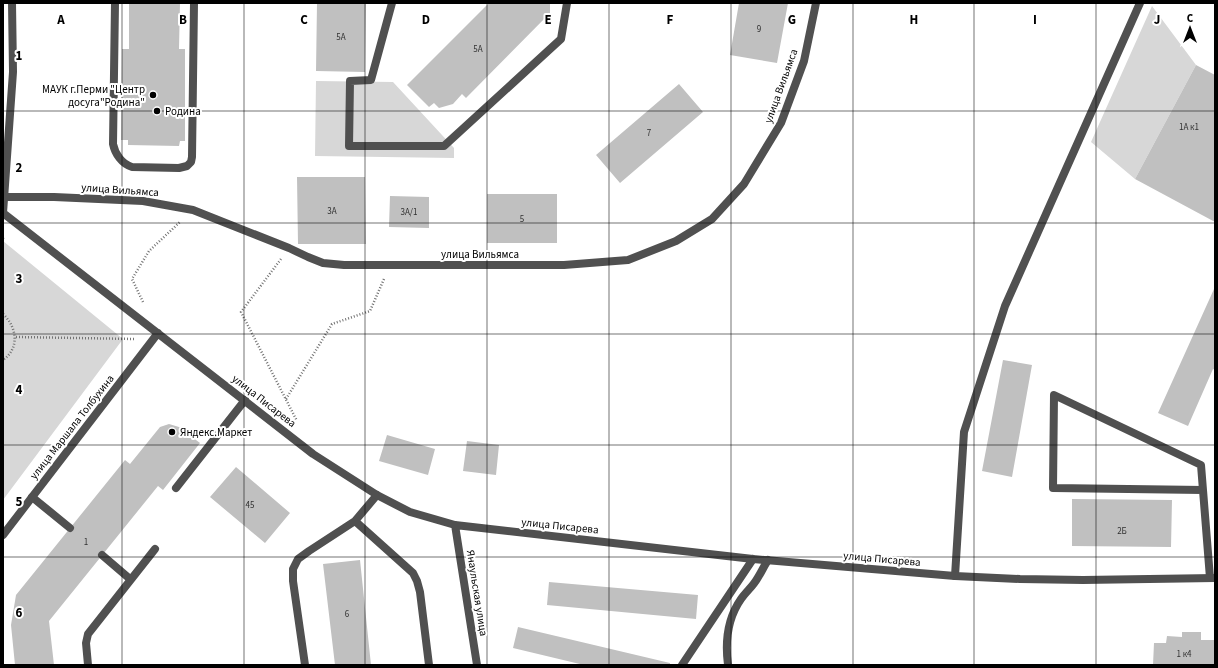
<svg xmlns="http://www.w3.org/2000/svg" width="1218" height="668" font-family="'Source Sans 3',sans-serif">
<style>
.green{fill:#d7d7d7}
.building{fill:#c0c0c0}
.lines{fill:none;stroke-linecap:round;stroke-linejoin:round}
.path{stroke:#727272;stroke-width:2.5;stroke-dasharray:1 2;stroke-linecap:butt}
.lane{stroke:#505050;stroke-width:8}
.street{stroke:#505050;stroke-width:8}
.grid{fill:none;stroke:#000;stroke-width:1;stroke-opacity:0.55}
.poi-dot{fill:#000;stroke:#fff;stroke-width:1.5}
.labels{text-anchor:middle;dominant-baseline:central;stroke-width:4;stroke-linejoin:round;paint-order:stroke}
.number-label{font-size:9px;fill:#303030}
.street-label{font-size:11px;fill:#000;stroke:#fff}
.poi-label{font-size:11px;fill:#000;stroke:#fff;text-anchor:start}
.grid-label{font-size:13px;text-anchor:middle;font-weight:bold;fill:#000;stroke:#fff;stroke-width:4;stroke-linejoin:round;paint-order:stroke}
</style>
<rect width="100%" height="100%" fill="#fff"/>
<!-- green -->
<path class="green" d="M 1152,6 L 1196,65 L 1135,179 L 1091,142 Z
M 316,81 L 393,82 L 454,148 L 454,158 L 315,156 Z
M 3,241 L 123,339 L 3,500 Z"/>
<!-- building -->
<path class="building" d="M 129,3 L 180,3 L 179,49 L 185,49 L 185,141 L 180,141 L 179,146 L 128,145 L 128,140 L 121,140 L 122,49 L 129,49 Z
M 317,3 L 366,3 L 365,72 L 316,71 Z
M 489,3 L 550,3 L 550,13 L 466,98 L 462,94 L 453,104 L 439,108 L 434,103 L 429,107 L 407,85 Z
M 739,3 L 788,3 L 777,63 L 730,55 Z
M 1196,65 L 1215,75 L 1215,222 L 1135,179 Z
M 679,84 L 703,112 L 620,183 L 596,155 Z
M 297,177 L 365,177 L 366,244 L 298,244 Z
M 487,194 L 557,194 L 557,243 L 487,243 Z
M 390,196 L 429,197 L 429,228 L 389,227 Z
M 1214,289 L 1215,290 L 1215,370 L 1213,369 L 1188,426 L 1158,413 Z
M 1003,360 L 1032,365 L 1012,477 L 982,471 Z
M 169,424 L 179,427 L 200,443 L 163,490 L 158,486 L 49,621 L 54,665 L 15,665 L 11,625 L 16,595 L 125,460 L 130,464 L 160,427 Z
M 387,435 L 435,449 L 428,475 L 379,461 Z
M 467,441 L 499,445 L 496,475 L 463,471 Z
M 236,467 L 290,513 L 265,543 L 210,497 Z
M 1072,499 L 1172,500 L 1171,547 L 1072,546 Z
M 360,560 L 371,665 L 335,665 L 323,564 Z
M 549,582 L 698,595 L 696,619 L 547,605 Z
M 518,627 L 670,663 L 670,665 L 584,665 L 513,648 Z
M 1182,632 L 1201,632 L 1201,640 L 1215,640 L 1215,665 L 1153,665 L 1154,643 L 1166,643 L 1167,636 L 1182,637 Z"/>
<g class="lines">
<!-- path -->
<path class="path" d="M 3,238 L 4,237
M 281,259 L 241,312 L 297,421
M 143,302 L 132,279 L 149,251 L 180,222
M 3,314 C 17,327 20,348 3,360
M 16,337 L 135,339
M 286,399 L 332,324 L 370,311 L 384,279"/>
<!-- lane -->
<path class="lane" d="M 115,3 L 113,144 C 115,154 122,164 132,167 L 179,168 L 187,166 L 191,162 L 192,157 L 194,3
M 392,3 L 371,80 L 350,81 L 349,146 L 444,146 L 561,39 L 567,3
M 176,488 L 245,400
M 1203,490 L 1053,488 L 1054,395 L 1201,465 L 1210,578
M 32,497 L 70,528
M 355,521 L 413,573 L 417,581 L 420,592 L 429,665
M 102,555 L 130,579
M 955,576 L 964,432 L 1005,306 L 1140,3
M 88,665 L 86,643 L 88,634 L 155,549
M 305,665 L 293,581 L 293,569 L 298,559 L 309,551 L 355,521 L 377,495
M 682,665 L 753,559
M 728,665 C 725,642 727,619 741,599 C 746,592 753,586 757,579 C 761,573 764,566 768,560"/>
<!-- street -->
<path class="street" d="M 5,197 L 54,197 L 143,201 L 193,210 L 289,248 L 308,257 L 323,263 L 344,265 L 564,265 L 628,260 L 676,241 L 712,219 L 744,184 L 781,123 L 804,61 L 816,3
M 3,213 L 313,454 L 377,495 L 410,512 L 455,525 L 753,559 L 955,576 L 1020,579 L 1083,580 L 1215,578
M 3,213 L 13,72 L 12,3
M 455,525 L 477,665
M 3,535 L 158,333"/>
</g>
<!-- grid -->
<path class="grid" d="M 122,3 L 122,665M 244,3 L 244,665M 365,3 L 365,665M 487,3 L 487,665M 609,3 L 609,665M 731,3 L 731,665M 853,3 L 853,665M 974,3 L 974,665M 1096,3 L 1096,665M 3,111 L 1215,111M 3,223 L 1215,223M 3,334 L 1215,334M 3,445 L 1215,445M 3,557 L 1215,557"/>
<!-- markers -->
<g class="poi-dot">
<circle cx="153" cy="95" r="4"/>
<circle cx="157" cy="111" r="4"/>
<circle cx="172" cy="432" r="4"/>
</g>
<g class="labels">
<!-- number labels -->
<g class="number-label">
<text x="759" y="29">9</text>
<text x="341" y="37">5А</text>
<text x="478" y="49">5А</text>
<text x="1189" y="127">1А к1</text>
<text x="649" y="133">7</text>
<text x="332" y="211">3А</text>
<text x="409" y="212">3А/1</text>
<text x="522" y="219">5</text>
<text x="250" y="505">45</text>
<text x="1122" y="531">2Б</text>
<text x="86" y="542">1</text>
<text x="347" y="614">6</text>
<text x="1184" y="654">1 к4</text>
</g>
<!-- street labels -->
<g class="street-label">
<text transform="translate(781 86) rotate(-70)">улица Вильямса</text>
<text transform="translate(120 190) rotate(4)">улица Вильямса</text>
<text x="480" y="254">улица Вильямса</text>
<text transform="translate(264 401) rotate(38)">улица Писарева</text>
<text transform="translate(72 427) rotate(-52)">улица Маршала Толбухина</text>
<text transform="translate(560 526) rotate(6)">улица Писарева</text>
<text transform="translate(882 559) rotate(5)">улица Писарева</text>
<text transform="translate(477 593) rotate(81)">Янаульская улица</text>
</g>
<!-- poi labels -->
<g class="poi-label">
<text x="145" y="89" text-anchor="end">МАУК г.Перми "Центр<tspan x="145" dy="13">досуга"Родина"</tspan></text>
<text x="165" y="111">Родина</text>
<text x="180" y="432">Яндекс.Маркет</text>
</g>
</g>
<g class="grid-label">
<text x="61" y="24">A</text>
<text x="183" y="24">B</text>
<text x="304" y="24">C</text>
<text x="426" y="24">D</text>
<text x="548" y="24">E</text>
<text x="670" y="24">F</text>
<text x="792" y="24">G</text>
<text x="914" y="24">H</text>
<text x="1035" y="24">I</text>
<text x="1157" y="24">J</text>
<text x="19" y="60">1</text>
<text x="19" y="172">2</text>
<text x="19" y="283">3</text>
<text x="19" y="394">4</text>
<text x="19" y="506">5</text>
<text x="19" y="617">6</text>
</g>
<!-- border -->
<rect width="1218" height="668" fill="none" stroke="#000000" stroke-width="8"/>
<!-- north arrow -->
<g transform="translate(1190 28)" stroke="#ffffff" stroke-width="3" paint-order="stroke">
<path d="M0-3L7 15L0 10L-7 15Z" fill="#000000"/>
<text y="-6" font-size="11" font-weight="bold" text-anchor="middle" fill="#000000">С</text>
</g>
</svg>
